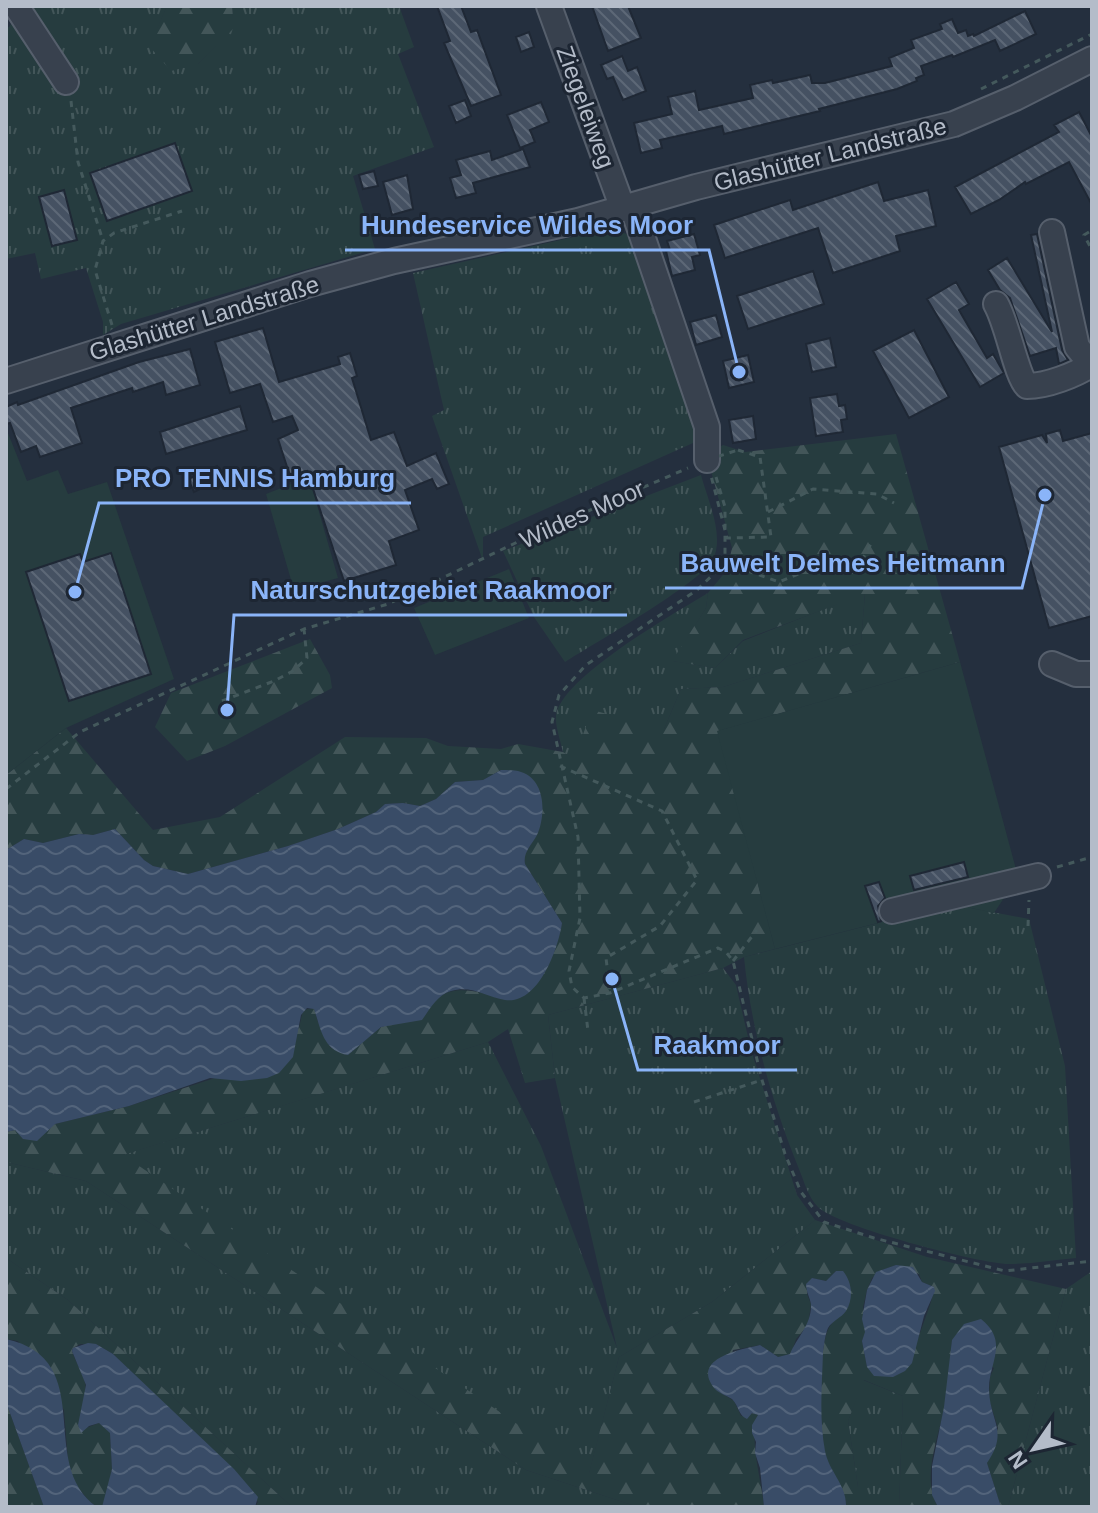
<svg xmlns="http://www.w3.org/2000/svg" width="1098" height="1513" font-family="Arial,sans-serif">
<style>
.grass{fill:url(#grass-tufts)}
.forest{fill:url(#forest-firs);fill-rule:evenodd}
.garden{fill:#263c3f}
.water{fill:url(#water-waves)}
.building{fill:url(#building-back-hatch);stroke:#1f2835;stroke-width:2}
.lines{fill:none;stroke-linecap:round;stroke-linejoin:round}
.minor-casing{stroke:#565f6c;stroke-width:28}
.path{stroke:#44595c;stroke-width:3;stroke-dasharray:6 6;stroke-linecap:butt}
.minor{stroke:#38414e;stroke-width:24}
.labels{text-anchor:middle;dominant-baseline:central;stroke-width:6;stroke-linejoin:round;paint-order:stroke}
.street-label{font-size:24px;fill:#b4bcc9;stroke:#1d2633}
.leader{fill:none;stroke:#8ab4f8;stroke-width:3}
.callout-dot{fill:#8ab4f8;stroke:#1d2633;stroke-width:3}
.callout-label{font-size:26px;text-anchor:middle;font-weight:bold;fill:#8ab4f8;stroke:#1d2633;stroke-width:6;stroke-linejoin:round;paint-order:stroke}
</style>
<defs>
<pattern id="grass-tufts" width="24" height="20" patternUnits="userSpaceOnUse" patternTransform="scale(2)"><rect width="24" height="20" fill="#263c3f"/><path d="M3 7l-1-3M5 7V3M7 7l1-3M15 17l-1-3M17 17v-4M19 17l1-3" fill="none" stroke="#435659"/></pattern>
<pattern id="forest-firs" width="22" height="20" patternUnits="userSpaceOnUse" patternTransform="scale(2)"><rect width="22" height="20" fill="#263c3f"/><path d="M5 1l3.5 6h-7zM16 11l3.5 6h-7z" fill="#435659"/></pattern>
<pattern id="water-waves" width="16" height="10" patternUnits="userSpaceOnUse" patternTransform="scale(2)"><rect width="16" height="10" fill="#394c67"/><path d="M0 5q4-4 8 0t8 0" fill="none" stroke="#53647b"/></pattern>
<pattern id="building-back-hatch" width="6" height="6" patternUnits="userSpaceOnUse" patternTransform="scale(2)"><rect width="6" height="6" fill="#455162"/><path d="M-1 5l2 2M0 0l6 6M5-1l2 2" fill="none" stroke="#5d6877"/></pattern>
</defs>
<rect width="100%" height="100%" fill="#242f3e"/>
<!-- grass -->
<path class="grass" d="M 24,6 L 167,6 L 150,46 L 198,64 L 233,28 L 232,6 L 399,6 L 414,47 L 398,54 L 434,147 L 353,176 L 375,249 L 121,324 L 103,335 L 103,322 L 86,268 L 41,279 L 35,253 L 6,259 L 6,28 L 9,27 Z
M 614,228 L 632,237 L 699,431 L 693,443 L 483,537 L 483,561 L 432,416 L 444,410 L 413,273 Z
M 701,475 C 707,498 725,536 713,559 C 701,583 593,644 565,662 L 534,617 L 503,551 Z
M 708,593 L 706,608 L 673,661 L 715,668 L 743,641 L 865,593 L 861,643 L 723,687 L 681,689 L 664,729 L 574,760 L 563,752 C 561,742 555,726 556,716 C 560,678 675,613 708,593 Z
M 965,901 L 971,908 L 1029,919 L 1065,1066 L 1076,1258 C 1054,1260 1031,1264 1009,1264 C 980,1264 836,1226 818,1207 C 808,1197 804,1181 799,1169 C 772,1103 751,1029 744,957 Z
M 723,968 L 736,985 L 751,1050 L 797,1195 L 815,1220 L 712,1302 L 619,1357 L 589,1474 L 148,1200 L 122,1155 L 488,1042 L 541,1146 L 617,1348 L 555,1078 L 548,1015 Z
M 6,1162 L 86,1181 L 526,1470 L 638,1507 L 292,1507 L 68,1300 L 6,1258 Z
M 1092,1271 L 1092,1507 L 1008,1507 L 1066,1289 Z
M 863,1380 L 903,1396 L 899,1507 L 858,1507 L 858,1487 L 848,1421 Z"/>
<!-- forest -->
<path class="forest" d="M 167,6 L 232,6 L 234,28 L 198,64 L 171,71 L 149,46 Z
M 896,434 L 960,662 L 718,731 L 775,949 L 744,957 L 723,968 L 548,1015 L 555,1078 L 525,1083 L 508,1029 L 488,1042 L 123,1155 L 589,1473 L 619,1357 L 712,1302 L 815,1220 L 927,1257 L 1066,1289 L 1008,1507 L 1001,1507 L 987,1463 L 998,1428 L 989,1399 L 990,1377 L 994,1368 L 952,1340 C 950,1363 948,1386 944,1409 C 938,1439 921,1478 938,1507 L 899,1507 L 903,1396 L 864,1380 L 848,1421 L 858,1487 L 858,1507 L 846,1507 C 846,1486 831,1475 826,1456 C 819,1431 818,1352 828,1330 C 831,1322 839,1317 845,1312 L 836,1271 L 826,1281 L 812,1278 L 807,1294 L 811,1304 L 808,1325 L 796,1339 L 791,1354 L 778,1357 L 760,1345 L 733,1350 L 721,1393 L 734,1401 L 741,1416 L 755,1413 L 758,1415 C 748,1439 762,1481 764,1507 L 638,1507 L 526,1470 L 86,1181 L 6,1162 L 6,1132 L 15,1130 L 41,1137 L 46,1129 L 55,1124 L 129,1106 L 215,1078 L 299,1028 L 303,1010 L 314,1008 L 318,1022 L 331,1048 L 368,1038 L 381,1027 L 427,1013 C 440,981 475,989 501,999 C 533,973 553,967 562,923 L 525,864 L 524,856 L 537,834 L 501,770 L 483,780 L 455,782 L 436,799 L 420,806 L 403,803 L 385,804 L 376,812 L 338,829 L 288,846 L 188,874 L 153,866 L 144,860 L 115,829 L 93,835 L 79,834 L 43,843 L 24,839 L 6,850 L 6,775 L 66,728 L 153,830 L 220,817 L 345,737 L 426,738 L 448,746 L 501,749 L 518,744 L 563,752 L 574,759 L 592,710 L 664,729 L 681,689 L 723,687 L 861,643 L 865,594 L 743,640 L 715,668 L 672,661 L 706,608 L 708,593 L 727,570 L 732,548 L 707,456 L 723,445 L 745,452 ZM 896,1265 L 919,1274 L 922,1282 L 934,1287 C 934,1300 918,1335 914,1352 L 867,1367 L 862,1341 L 866,1332 L 863,1307 L 867,1290 L 872,1278 L 882,1270 Z
M 310,639 L 330,675 L 332,688 L 225,746 L 187,761 L 155,727 L 171,693 Z
M 6,1258 L 68,1300 L 292,1507 L 255,1507 L 258,1502 L 205,1443 L 113,1354 L 96,1344 L 80,1344 L 73,1348 L 72,1351 C 75,1362 83,1372 85,1383 C 88,1398 76,1408 86,1428 L 99,1423 L 110,1432 L 112,1469 L 105,1503 L 102,1507 L 97,1507 L 90,1502 L 76,1485 L 69,1471 L 64,1410 L 18,1341 L 6,1339 Z
M 6,1402 L 44,1507 L 6,1507 Z"/>
<!-- garden -->
<path class="garden" d="M 6,428 L 27,481 L 58,470 L 68,494 L 107,482 L 174,679 L 66,728 L 6,775 Z
M 309,477 L 338,578 L 294,590 L 266,494 Z
M 509,569 L 529,618 L 435,655 L 414,608 Z
M 960,662 L 1020,884 L 1012,886 L 994,913 L 971,908 L 965,901 L 775,949 L 717,731 Z"/>
<!-- water -->
<path class="water" d="M 501,770 C 507,770 515,770 521,772 C 546,780 546,815 537,835 C 531,846 523,852 525,864 L 562,923 C 558,950 538,1005 505,1000 C 486,997 472,985 451,991 C 437,995 430,1009 422,1020 L 381,1027 L 348,1055 C 323,1051 321,1029 314,1009 L 307,1008 L 301,1015 L 293,1057 L 279,1073 L 267,1078 L 241,1081 L 210,1078 L 129,1106 L 55,1124 L 37,1141 L 23,1139 L 15,1130 L 6,1132 L 6,850 L 24,839 L 43,843 L 79,834 L 93,835 L 115,829 L 144,860 L 153,866 L 188,874 L 288,846 L 338,829 L 376,812 L 385,804 L 403,803 L 420,806 L 436,799 L 455,782 L 483,780 Z
M 896,1265 L 913,1267 L 922,1282 L 934,1287 L 935,1291 L 924,1316 L 912,1363 L 905,1371 L 893,1377 L 874,1376 L 867,1367 L 862,1341 L 865,1332 L 862,1319 L 867,1290 L 876,1272 Z
M 836,1271 L 843,1271 C 852,1282 854,1298 846,1311 C 841,1318 832,1321 828,1328 C 825,1335 824,1345 823,1352 C 822,1385 819,1419 825,1451 C 829,1472 847,1485 846,1507 L 764,1507 L 760,1468 L 755,1453 L 756,1442 L 752,1433 L 752,1425 L 758,1415 L 752,1413 L 747,1419 C 738,1415 739,1406 732,1399 C 726,1395 720,1394 715,1389 C 689,1358 743,1349 760,1345 L 778,1357 L 790,1354 C 797,1337 812,1324 811,1304 C 810,1298 806,1291 806,1284 L 812,1278 L 826,1281 Z
M 981,1319 C 1010,1342 988,1364 989,1390 C 990,1422 1009,1431 987,1463 L 1001,1507 L 938,1507 L 932,1495 L 932,1466 L 944,1407 L 952,1340 L 964,1324 Z
M 6,1339 C 100,1360 35,1463 97,1507 L 44,1507 L 6,1402 Z
M 88,1343 L 96,1344 L 113,1354 L 234,1469 L 258,1497 L 255,1507 L 102,1507 L 112,1469 L 110,1433 L 99,1423 L 89,1426 L 81,1433 L 78,1425 L 86,1385 L 72,1351 L 73,1348 Z"/>
<!-- building -->
<path class="building" d="M 437,6 L 461,6 L 471,32 L 477,30 L 501,95 L 471,106 L 444,43 L 450,41 Z
M 592,6 L 628,6 L 641,38 L 608,51 Z
M 1025,11 L 1036,34 L 1000,51 L 995,40 L 953,57 L 952,55 L 921,66 L 924,75 L 916,78 L 917,81 L 897,89 L 819,109 L 820,111 L 724,134 L 722,126 L 660,140 L 662,148 L 641,153 L 634,123 L 672,114 L 668,97 L 695,91 L 699,110 L 753,98 L 750,85 L 772,80 L 773,83 L 810,75 L 812,83 L 825,83 L 892,66 L 889,58 L 914,48 L 911,40 L 942,29 L 940,24 L 952,19 L 958,33 L 966,30 L 968,36 L 973,34 L 974,36 Z
M 529,32 L 534,47 L 521,52 L 516,37 Z
M 622,56 L 628,71 L 637,67 L 646,91 L 623,100 L 613,77 L 607,79 L 601,65 Z
M 465,100 L 471,116 L 456,123 L 449,106 Z
M 541,102 L 549,122 L 530,130 L 535,142 L 520,148 L 507,115 Z
M 1079,112 L 1092,137 L 1092,205 L 1069,162 L 1026,184 L 1025,182 L 999,200 L 971,214 L 955,187 L 1059,132 L 1054,125 Z
M 175,143 L 192,191 L 107,221 L 90,173 Z
M 523,149 L 530,167 L 473,183 L 476,193 L 456,198 L 450,178 L 461,175 L 456,160 L 490,151 L 492,160 Z
M 374,171 L 378,186 L 363,189 L 359,175 Z
M 407,175 L 413,209 L 392,215 L 383,182 Z
M 878,182 L 884,201 L 928,190 L 936,226 L 896,236 L 900,251 L 833,273 L 818,228 L 725,258 L 714,225 L 790,200 L 793,210 Z
M 64,190 L 77,240 L 52,246 L 39,197 Z
M 694,234 L 700,255 L 692,257 L 695,270 L 672,276 L 666,251 L 670,250 L 667,241 Z
M 1037,234 L 1062,350 L 1068,360 L 1059,364 L 1056,348 L 1030,356 L 1010,298 L 1000,290 L 988,270 L 1007,258 L 1052,332 L 1031,235 Z
M 813,271 L 824,304 L 748,329 L 737,296 Z
M 956,282 L 969,304 L 959,310 L 987,358 L 993,354 L 1004,373 L 980,387 L 927,299 Z
M 716,315 L 722,337 L 696,345 L 690,322 Z
M 263,328 L 279,382 L 340,364 L 338,357 L 350,353 L 357,376 L 352,378 L 371,440 L 394,432 L 407,466 L 436,453 L 449,484 L 437,489 L 432,479 L 405,490 L 419,530 L 389,541 L 396,565 L 344,581 L 307,471 L 290,476 L 278,439 L 298,430 L 292,416 L 273,422 L 260,384 L 230,393 L 215,342 Z
M 914,330 L 949,397 L 909,418 L 873,351 Z
M 830,338 L 836,367 L 812,372 L 806,344 Z
M 190,349 L 200,385 L 166,395 L 163,382 L 133,392 L 132,388 L 71,408 L 82,443 L 40,457 L 36,446 L 21,452 L 10,423 L 6,424 L 6,407 L 17,402 L 18,405 L 139,362 Z
M 748,355 L 754,382 L 729,388 L 723,361 Z
M 837,394 L 839,406 L 845,405 L 847,419 L 841,420 L 843,432 L 816,436 L 810,398 Z
M 240,406 L 247,430 L 166,454 L 160,432 Z
M 753,416 L 756,439 L 733,443 L 729,420 Z
M 1060,430 L 1063,441 L 1092,433 L 1092,616 L 1049,628 L 999,447 L 1042,435 L 1047,443 L 1046,434 Z
M 217,466 L 223,478 L 194,492 L 188,479 Z
M 111,553 L 151,674 L 69,701 L 26,572 L 80,554 L 83,562 Z
M 964,862 L 968,877 L 914,890 L 910,876 Z
M 879,882 L 885,898 L 878,906 L 881,921 L 878,922 L 865,886 Z"/>
<g class="lines">
<defs>
<path id="minor" d="M 16,6 L 66,82
M 549,6 L 623,209
M 632,206 L 707,427 L 707,460
M 1052,232 L 1077,347 L 1086,358 L 1092,360
M 996,304 C 1008,325 1016,375 1027,386 C 1047,386 1075,375 1092,364
M 6,381 L 310,284 L 394,261 L 578,221 L 696,187 L 954,124 L 1015,98 L 1092,59
M 1052,664 L 1076,674 L 1092,674
M 892,911 L 1038,876"/>
</defs>
<!-- minor casing -->
<use href="#minor" class="minor-casing"/>
<!-- path -->
<path class="path" d="M 981,89 L 1092,34
M 71,101 L 78,162 L 103,241
M 1089,232 L 1084,235 L 1092,250
M 112,325 L 95,270 L 103,241 L 114,233 L 182,211
M 738,450 L 760,457 L 771,537 L 727,538 L 707,460 Z
M 716,477 L 725,507 L 725,563 L 697,590 L 586,665 L 559,695 L 552,722 L 578,837 L 580,918 L 569,971 L 572,987 L 584,998 L 610,993 L 718,948 L 726,952 L 733,961 L 762,1080 L 785,1154 L 801,1192 L 824,1222 L 874,1238 L 1005,1271 L 1092,1261
M 768,512 L 813,489 L 877,494 L 894,503
M 725,563 L 779,582 L 813,568 L 861,562 L 872,542
M 222,701 L 274,681 L 293,671 L 307,658 L 304,629
M 560,766 L 662,811 L 697,880 L 660,926 L 606,958 L 610,991
M 6,789 L 80,732 L 304,629 L 388,604 L 530,536 L 688,468
M 1057,867 L 1092,857
M 1028,926 L 1029,900
M 733,961 L 757,930
M 584,998 L 588,1031
M 694,1102 L 762,1080"/>
<!-- minor -->
<use href="#minor" class="minor"/>
</g>
<g class="labels">
<!-- street labels -->
<g class="street-label">
<text transform="translate(586 107) rotate(70)">Ziegeleiweg</text>
<text transform="translate(830 154) rotate(-14)">Glashütter Landstraße</text>
<text transform="translate(204 318) rotate(-17)">Glashütter Landstraße</text>
<text transform="translate(582 514) rotate(-24)">Wildes Moor</text>
</g>
</g>
<!-- callouts -->
<path class="leader" d="M739 372L709 250H345M75 592L99 503H411M1045 495L1022 588H665M227 710L234 615H627M612 979L638 1070H797"/>
<g class="callout-dot">
<circle cx="739" cy="372" r="8"/>
<circle cx="75" cy="592" r="8"/>
<circle cx="1045" cy="495" r="8"/>
<circle cx="227" cy="710" r="8"/>
<circle cx="612" cy="979" r="8"/>
</g>
<g class="callout-label">
<text x="527" y="234">Hundeservice Wildes Moor</text>
<text x="255" y="487">PRO TENNIS Hamburg</text>
<text x="843" y="572">Bauwelt Delmes Heitmann</text>
<text x="431" y="599">Naturschutzgebiet Raakmoor</text>
<text x="717" y="1054">Raakmoor</text>
</g>
<!-- border -->
<rect width="1098" height="1513" fill="none" stroke="#b4bcc9" stroke-width="16"/>
<!-- north arrow -->
<g transform="translate(1034 1449) rotate(236)" stroke="#1d2633" stroke-width="6" paint-order="stroke">
<path d="M0-6L14 30L0 20L-14 30Z" fill="#b4bcc9"/>
<text y="-12" font-size="22" font-weight="bold" text-anchor="middle" fill="#b4bcc9">N</text>
</g>
</svg>
